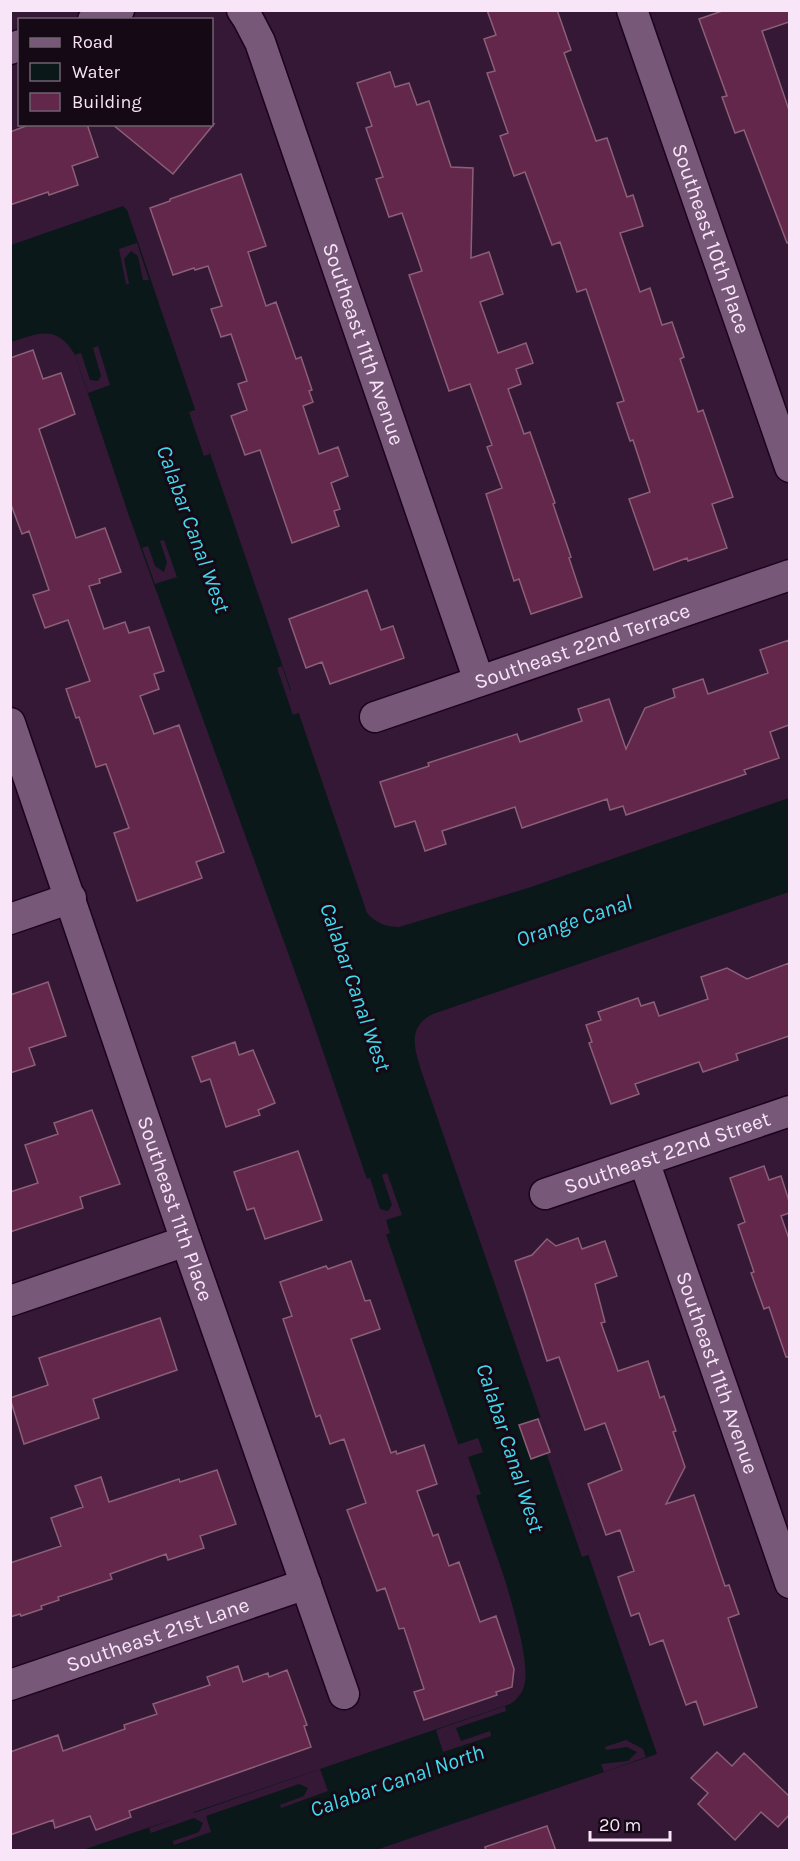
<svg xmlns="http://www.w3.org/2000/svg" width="800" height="1861" font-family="Karla,sans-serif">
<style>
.water{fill:#0a181a}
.pier{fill:#351836}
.building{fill:#62274b;stroke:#8b6077;stroke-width:1.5}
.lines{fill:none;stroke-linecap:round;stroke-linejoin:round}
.street-casing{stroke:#1b031d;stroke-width:33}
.street{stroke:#785879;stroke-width:30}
.labels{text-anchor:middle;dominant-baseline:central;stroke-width:6;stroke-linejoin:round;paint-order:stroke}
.street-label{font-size:21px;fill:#f8e5f8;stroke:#150916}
.water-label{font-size:22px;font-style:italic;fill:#3fdbec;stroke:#150916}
</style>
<rect width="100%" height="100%" fill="#351836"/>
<!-- water -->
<path class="water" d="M 123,206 L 127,210 L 367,913 C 376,923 386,927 399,927 L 528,888 L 789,798 L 789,892 L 433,1014 C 406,1027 415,1050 422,1073 L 657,1754 L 376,1850 L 83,1850 L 510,1704 C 516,1700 522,1694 524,1686 C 531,1664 512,1604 505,1580 L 307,1005 L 129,516 L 75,355 C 57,324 39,333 11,342 L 11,245 Z"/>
<!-- pier -->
<path class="pier" d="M 137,243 L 149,280 L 143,280 L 138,256 L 131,251 L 124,259 L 129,284 L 126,284 L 119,249 Z
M 98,346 L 110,385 L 88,393 L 75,355 L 81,353 L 90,380 L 98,381 L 101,376 L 93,348 Z
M 198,409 L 210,454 L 204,456 L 189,412 Z
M 164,540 L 177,577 L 155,584 L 142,548 L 148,546 L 155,566 L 164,572 L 167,562 L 160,541 Z
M 282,666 L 290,690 L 293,689 L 301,712 L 293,715 L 277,668 Z
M 387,1173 L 402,1215 L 386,1220 L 390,1233 L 385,1235 L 366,1179 L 370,1178 L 380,1209 L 388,1211 L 392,1205 L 382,1175 Z
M 541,1417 L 551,1447 L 554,1446 L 562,1470 L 560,1472 L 580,1531 L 583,1530 L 591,1554 L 582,1557 L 535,1420 Z
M 478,1438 L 483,1452 L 468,1457 L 481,1494 L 475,1496 L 470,1481 L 467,1482 L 461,1463 L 463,1462 L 457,1445 Z
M 505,1706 L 506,1711 L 456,1728 L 461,1741 L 490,1731 L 491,1736 L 443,1752 L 436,1730 Z
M 626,1740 L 643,1749 L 646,1757 L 604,1772 L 601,1764 L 628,1761 L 637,1752 L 627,1747 L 606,1750 L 605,1747 Z
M 320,1769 L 328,1791 L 281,1808 L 280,1805 L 304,1796 L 308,1788 L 299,1784 L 206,1816 L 211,1832 L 174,1845 L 173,1841 L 199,1832 L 203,1823 L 194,1818 L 151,1833 L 149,1828 L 171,1820 L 171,1817 L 193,1810 L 194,1813 Z"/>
<!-- building -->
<path class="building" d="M 487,10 L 557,10 L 571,50 L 564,53 L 596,141 L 607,138 L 627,197 L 633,195 L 643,226 L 620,233 L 640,292 L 650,288 L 662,325 L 672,322 L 684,357 L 680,359 L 698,412 L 703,410 L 733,497 L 712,504 L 727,548 L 688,561 L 687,558 L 654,570 L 629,499 L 650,492 L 633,440 L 630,441 L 617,403 L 624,401 L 586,289 L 577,292 L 560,242 L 552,245 L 525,172 L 514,176 L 500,136 L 508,133 L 487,73 L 495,71 L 484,39 L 496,35 Z
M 725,10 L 789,10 L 789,22 L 762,31 L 789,110 L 789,242 L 787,243 L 744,130 L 735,133 L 722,97 L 727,96 L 699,19 Z
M 390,72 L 395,87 L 409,83 L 417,105 L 429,101 L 451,167 L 473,168 L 471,258 L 489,252 L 503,294 L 480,302 L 498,353 L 526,343 L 533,363 L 516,369 L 521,384 L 508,389 L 524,434 L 530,432 L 555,503 L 553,504 L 571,557 L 569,558 L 582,597 L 531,614 L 519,579 L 514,581 L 486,494 L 502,488 L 487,447 L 492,445 L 470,384 L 449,391 L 409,275 L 422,271 L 402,213 L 389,217 L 376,179 L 383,177 L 366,128 L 372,126 L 357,83 Z
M 31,124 L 87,124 L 98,157 L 72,166 L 78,185 L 49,195 L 48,192 L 10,205 L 10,132 Z
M 112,124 L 214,124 L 173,174 Z
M 241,174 L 266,246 L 248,252 L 266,306 L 276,302 L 296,359 L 301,357 L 312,390 L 309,391 L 313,402 L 303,406 L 319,454 L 338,447 L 348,476 L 331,483 L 340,509 L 334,511 L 339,526 L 292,543 L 260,450 L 245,455 L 231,416 L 247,410 L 238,384 L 247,381 L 231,334 L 221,337 L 211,309 L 222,306 L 208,266 L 195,270 L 194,268 L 173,275 L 150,208 L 170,201 L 170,199 Z
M 33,350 L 43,379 L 61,373 L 75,414 L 39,429 L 76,538 L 105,528 L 121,572 L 99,579 L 100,583 L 89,586 L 104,629 L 125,622 L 129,633 L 149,627 L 164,671 L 154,674 L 159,689 L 140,696 L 154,734 L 179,725 L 224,852 L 196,862 L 202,878 L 137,901 L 114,833 L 129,828 L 106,764 L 96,767 L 79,717 L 76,718 L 66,689 L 90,681 L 68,620 L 45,628 L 33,595 L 49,590 L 29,531 L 22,534 L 10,502 L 10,358 Z
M 367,590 L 381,630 L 393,626 L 404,658 L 330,684 L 322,662 L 306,668 L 289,619 Z
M 789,640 L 789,725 L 770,732 L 779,758 L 744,770 L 746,774 L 626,815 L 623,806 L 610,810 L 607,799 L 522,828 L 515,807 L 442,831 L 446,844 L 425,851 L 415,821 L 395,827 L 380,782 L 429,766 L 428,763 L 517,734 L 520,742 L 582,721 L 578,709 L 609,699 L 626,749 L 645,708 L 675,697 L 673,689 L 703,679 L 708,694 L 768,673 L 760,650 Z
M 789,963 L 789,1036 L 736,1054 L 738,1060 L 703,1072 L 699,1062 L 635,1084 L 639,1094 L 611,1104 L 589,1043 L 592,1042 L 586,1025 L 601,1020 L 598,1012 L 638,998 L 641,1006 L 654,1002 L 659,1016 L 708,999 L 701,977 L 727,968 L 747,979 Z
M 48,982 L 66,1036 L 29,1048 L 35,1065 L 10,1073 L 10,995 Z
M 235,1042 L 239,1055 L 253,1050 L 275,1103 L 258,1110 L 260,1115 L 226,1127 L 210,1079 L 201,1082 L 192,1057 Z
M 92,1110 L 120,1184 L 80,1197 L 83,1208 L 10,1232 L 10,1192 L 38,1183 L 25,1145 L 58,1134 L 54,1123 Z
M 298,1151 L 322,1220 L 265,1239 L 254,1208 L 247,1210 L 234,1172 Z
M 764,1166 L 769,1180 L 781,1176 L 789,1201 L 789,1213 L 781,1216 L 789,1239 L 789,1357 L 786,1357 L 769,1307 L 764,1309 L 751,1273 L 754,1272 L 738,1225 L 745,1222 L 730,1178 Z
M 578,1238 L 582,1249 L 605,1241 L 617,1276 L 595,1284 L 605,1322 L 601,1323 L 618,1371 L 648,1361 L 660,1398 L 664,1396 L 676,1431 L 673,1432 L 685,1467 L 666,1504 L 694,1495 L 725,1586 L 729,1585 L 739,1614 L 728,1618 L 757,1707 L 704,1725 L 696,1701 L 686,1705 L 663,1640 L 650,1645 L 639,1613 L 631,1616 L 618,1577 L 634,1571 L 620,1530 L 606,1535 L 588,1484 L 622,1470 L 605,1423 L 585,1430 L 559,1357 L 547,1361 L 515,1261 L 532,1255 L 547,1239 L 556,1246 Z
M 351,1261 L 365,1301 L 370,1300 L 380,1329 L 351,1339 L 391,1453 L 396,1451 L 397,1454 L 424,1445 L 437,1484 L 417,1491 L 433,1536 L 438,1534 L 449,1566 L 459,1562 L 480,1622 L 496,1616 L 514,1669 L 512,1687 L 496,1692 L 497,1695 L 424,1720 L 414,1692 L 424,1689 L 404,1628 L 399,1629 L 385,1588 L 377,1591 L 347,1510 L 366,1503 L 344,1439 L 330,1444 L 320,1415 L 316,1417 L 283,1319 L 292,1316 L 280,1282 L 326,1266 L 328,1269 Z
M 160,1318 L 177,1370 L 93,1399 L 99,1418 L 24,1444 L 10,1398 L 48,1385 L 39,1358 Z
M 538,1419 L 550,1452 L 531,1459 L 519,1425 Z
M 217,1470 L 236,1524 L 200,1536 L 204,1548 L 168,1560 L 166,1554 L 110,1574 L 112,1579 L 58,1597 L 59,1600 L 41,1606 L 42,1609 L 21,1616 L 20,1614 L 10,1617 L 10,1563 L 61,1546 L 51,1518 L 83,1507 L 75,1486 L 101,1477 L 109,1502 L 179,1479 L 180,1482 Z
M 238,1666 L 243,1682 L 268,1673 L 269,1677 L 287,1670 L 307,1725 L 304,1726 L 311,1747 L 129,1811 L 131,1817 L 96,1830 L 90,1816 L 55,1828 L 53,1820 L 10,1835 L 10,1752 L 58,1735 L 63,1751 L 125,1729 L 124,1725 L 157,1714 L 153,1704 L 210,1685 L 207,1677 Z
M 717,1752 L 732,1766 L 744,1753 L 789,1796 L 789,1815 L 778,1827 L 761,1812 L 735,1840 L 698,1804 L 708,1793 L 691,1778 Z
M 547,1826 L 556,1851 L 486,1851 L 485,1847 Z"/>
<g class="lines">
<defs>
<g id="street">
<path id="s1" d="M 242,10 L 248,19 L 260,42 L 479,681"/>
<path id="s2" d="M 632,10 L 790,467"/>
<path d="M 93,20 L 119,10"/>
<path d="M 10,49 L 20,45"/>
<path id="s3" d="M 375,717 L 790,575"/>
<path id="s4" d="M 10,723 L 186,1241 L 344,1694"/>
<path d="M 10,919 L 71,898"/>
<path id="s5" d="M 644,1161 L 790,1583"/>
<path id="s6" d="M 545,1194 L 790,1111"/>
<path d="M 10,1301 L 186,1241"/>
<path id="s7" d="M 10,1685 L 306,1584"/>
</g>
</defs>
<!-- street casing -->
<use href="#street" class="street-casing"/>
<!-- street -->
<use href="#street" class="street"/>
</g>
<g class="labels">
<!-- street labels -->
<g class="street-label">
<text stroke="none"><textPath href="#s2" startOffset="242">Southeast 10th Place</textPath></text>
<text stroke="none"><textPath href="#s1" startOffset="356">Southeast 11th Avenue</textPath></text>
<text stroke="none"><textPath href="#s3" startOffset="219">Southeast 22nd Terrace</textPath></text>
<text stroke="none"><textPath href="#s6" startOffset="129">Southeast 22nd Street</textPath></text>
<text stroke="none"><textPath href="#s4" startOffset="513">Southeast 11th Place</textPath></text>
<text stroke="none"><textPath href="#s5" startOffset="224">Southeast 11th Avenue</textPath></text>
<text stroke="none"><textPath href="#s7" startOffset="156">Southeast 21st Lane</textPath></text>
</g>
<!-- water labels -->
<g class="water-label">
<text transform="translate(193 529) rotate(70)">Calabar Canal West</text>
<text transform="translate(574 921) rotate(-19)">Orange Canal</text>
<text transform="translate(355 987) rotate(71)">Calabar Canal West</text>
<text transform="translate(510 1448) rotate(72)">Calabar Canal West</text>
<text transform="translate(397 1781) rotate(-19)">Calabar Canal North</text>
</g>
</g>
<!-- border -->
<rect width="800" height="1861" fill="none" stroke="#f8e5f8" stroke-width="24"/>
<!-- legend -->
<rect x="18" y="18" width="195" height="108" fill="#150916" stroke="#706170" stroke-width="1.5"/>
<rect x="30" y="38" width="30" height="9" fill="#785879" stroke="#706170" stroke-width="1.5"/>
<text x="72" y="48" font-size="18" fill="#f8e5f8">Road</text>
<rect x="30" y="63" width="30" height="18" fill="#0a181a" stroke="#706170" stroke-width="1.5"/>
<text x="72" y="78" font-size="18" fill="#f8e5f8">Water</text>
<rect x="30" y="93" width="30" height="18" fill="#62274b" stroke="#706170" stroke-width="1.5"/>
<text x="72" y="108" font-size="18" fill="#f8e5f8">Building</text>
<!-- scale -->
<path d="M590 1831v9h80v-9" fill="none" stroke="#f8e5f8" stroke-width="3"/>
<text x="599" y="1831" font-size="18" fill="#f8e5f8" stroke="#150916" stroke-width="4.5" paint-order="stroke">20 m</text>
</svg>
